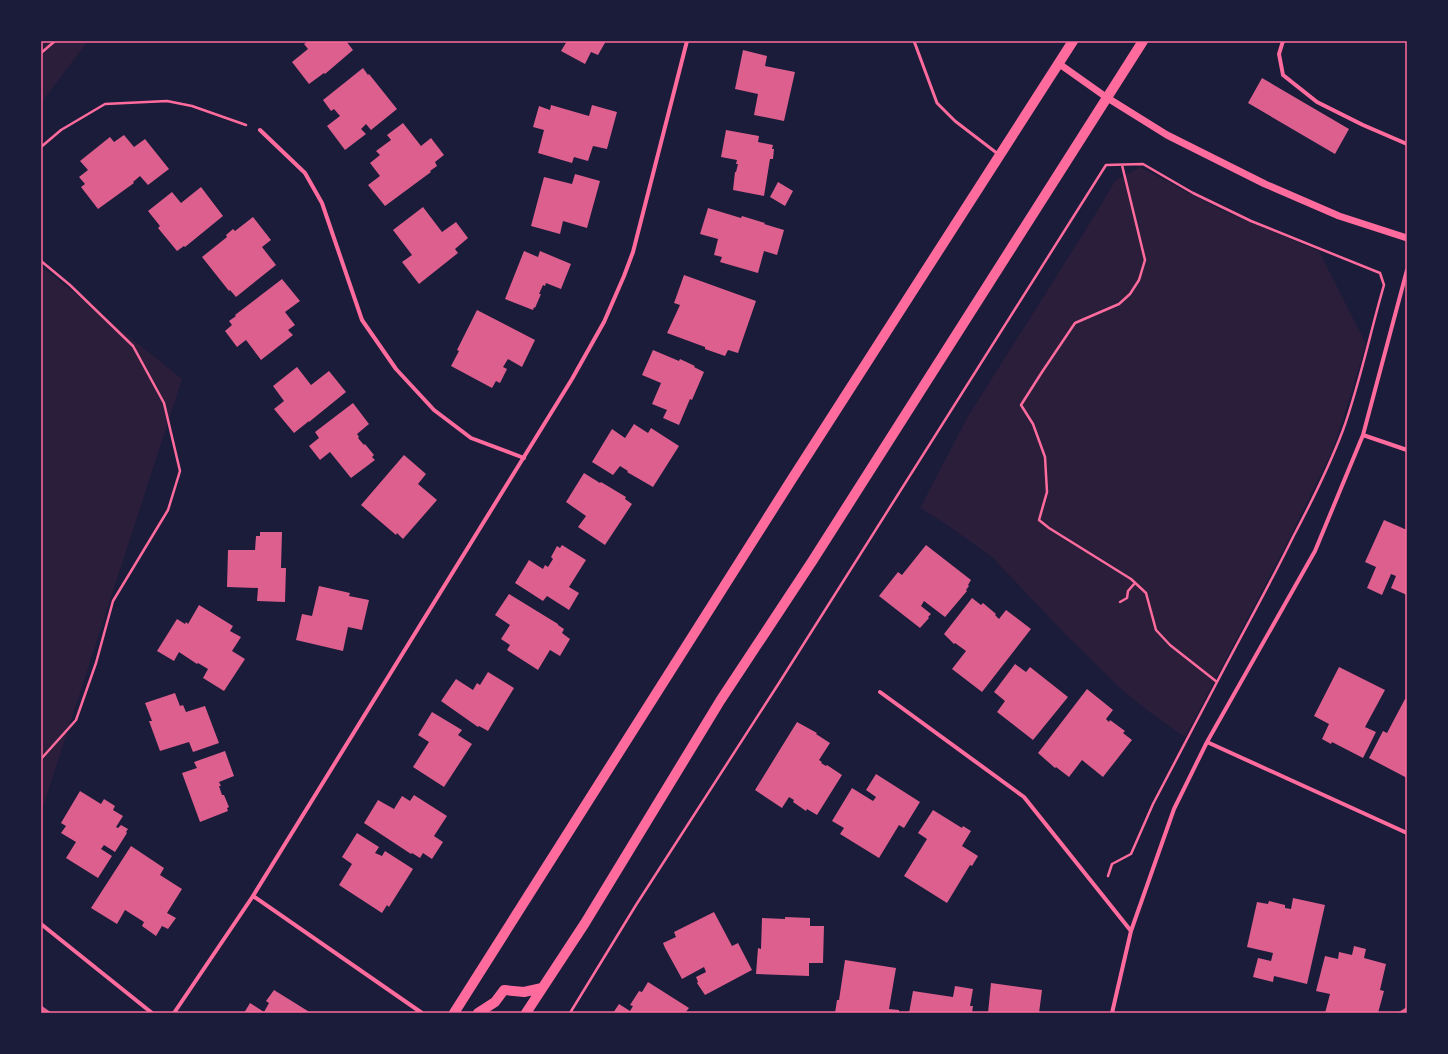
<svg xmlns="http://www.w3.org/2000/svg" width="1448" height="1054" font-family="Commissioner,sans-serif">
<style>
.green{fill:#2a1e3b}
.building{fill:#dd5f8e}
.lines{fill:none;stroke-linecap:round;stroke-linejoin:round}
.path{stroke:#ff6b9d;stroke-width:2.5}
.service{stroke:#ff6b9d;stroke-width:3}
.minor{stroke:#ff6b9d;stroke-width:4}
.tertiary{stroke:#ff6b9d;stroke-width:7}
.primary{stroke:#ff6b9d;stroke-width:10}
.neatline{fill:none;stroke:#ff6b9d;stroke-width:1.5}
</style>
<rect width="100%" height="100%" fill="#1b1b3a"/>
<!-- green -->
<path class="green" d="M 41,41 L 88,41 L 41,103 Z
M 1140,167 L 1219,209 L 1319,251 L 1366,344 L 1351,394 L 1333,449 L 1287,543 L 1185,737 L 1152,714 L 1120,688 L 1065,634 L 992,557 L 946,524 L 920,508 L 967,418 L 1093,218 L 1115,181 Z
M 41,266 L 182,379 L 41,813 Z"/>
<!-- building -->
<path class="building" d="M 306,41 L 346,41 L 353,50 L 325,74 L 324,73 L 309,84 L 292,62 L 308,49 L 304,44 L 307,42 Z
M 567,41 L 606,41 L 598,55 L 591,52 L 585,64 L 561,51 Z
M 743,50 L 767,56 L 765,66 L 795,72 L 784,121 L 754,115 L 758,94 L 735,89 Z
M 363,68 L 368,75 L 369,74 L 397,109 L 371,130 L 366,124 L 361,129 L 366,134 L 345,150 L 327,126 L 340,116 L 334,109 L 331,111 L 323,100 Z
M 1262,78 L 1349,129 L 1335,154 L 1248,103 Z
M 551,105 L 589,116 L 592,105 L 617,112 L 607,149 L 593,146 L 588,161 L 574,157 L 572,163 L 538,153 L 544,130 L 533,127 L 539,106 L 550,110 Z
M 403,123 L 421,146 L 431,138 L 444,155 L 435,162 L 437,166 L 430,171 L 431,172 L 385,206 L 368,185 L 380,176 L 370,163 L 380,155 L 376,151 L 391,140 L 387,135 Z
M 726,130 L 759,136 L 758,142 L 773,145 L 772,149 L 774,149 L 773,159 L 770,159 L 764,196 L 733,190 L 735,172 L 736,172 L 738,164 L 736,164 L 737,160 L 721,157 Z
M 124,135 L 134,147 L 145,139 L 169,169 L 148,185 L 140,176 L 133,182 L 134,183 L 98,209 L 81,187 L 85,184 L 79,177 L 88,170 L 80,161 L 110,137 L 114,142 Z
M 575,174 L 600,181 L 587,228 L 563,221 L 560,234 L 531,226 L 544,177 L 572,184 Z
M 778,182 L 793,191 L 785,206 L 770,197 Z
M 201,187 L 223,216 L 185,247 L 184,246 L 177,251 L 158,228 L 160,226 L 148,211 L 172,192 L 181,203 Z
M 423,207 L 442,232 L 456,222 L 468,238 L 455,249 L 458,253 L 419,284 L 402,262 L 412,255 L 393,230 Z
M 708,208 L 741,218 L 742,216 L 765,223 L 764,224 L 784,230 L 777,255 L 764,251 L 758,273 L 720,262 L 722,257 L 714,255 L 718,239 L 700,234 Z
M 253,217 L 271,240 L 262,247 L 276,265 L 236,297 L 230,290 L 229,291 L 202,257 L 227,237 L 226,235 L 233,229 L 235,231 Z
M 524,251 L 538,257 L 540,251 L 571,264 L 561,289 L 546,283 L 545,286 L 543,285 L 539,294 L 541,294 L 535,308 L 534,307 L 533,310 L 505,299 Z
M 684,275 L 756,301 L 738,353 L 728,350 L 725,356 L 705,349 L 705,347 L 667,333 L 680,305 L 674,303 Z
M 282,279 L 300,301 L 285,312 L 295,325 L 288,330 L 293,335 L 261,360 L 246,340 L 237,347 L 225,331 L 232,325 L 229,321 L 236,316 L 235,315 Z
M 477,310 L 535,340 L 522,367 L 508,359 L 503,367 L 507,369 L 500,383 L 496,381 L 492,388 L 451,366 L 459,351 L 457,350 Z
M 653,350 L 679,361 L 680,359 L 695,366 L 694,367 L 704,372 L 692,400 L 690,399 L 679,425 L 663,418 L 667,410 L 652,404 L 661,383 L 642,375 Z
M 297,367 L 311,385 L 329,371 L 346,392 L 309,422 L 309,421 L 294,433 L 274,409 L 284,401 L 273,386 Z
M 353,403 L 369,424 L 357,434 L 359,437 L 358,438 L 364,445 L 365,444 L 374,455 L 372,457 L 375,460 L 351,478 L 330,452 L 320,460 L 309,446 L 319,438 L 315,432 Z
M 634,424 L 648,433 L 651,428 L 679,446 L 653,487 L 627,472 L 628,471 L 620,466 L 613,475 L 592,462 L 612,429 L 625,438 Z
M 404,455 L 426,474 L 418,484 L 437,500 L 403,539 L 397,533 L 396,535 L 361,505 Z
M 584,473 L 600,483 L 601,482 L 626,497 L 625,499 L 632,504 L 605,545 L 578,527 L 586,516 L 566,502 Z
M 1384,520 L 1407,530 L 1407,595 L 1391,588 L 1396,576 L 1391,574 L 1382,595 L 1367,588 L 1376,567 L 1365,562 Z
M 260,532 L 282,532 L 281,568 L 286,568 L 285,602 L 257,601 L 258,588 L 227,587 L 228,550 L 255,550 L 256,536 L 260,536 Z
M 562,545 L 586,560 L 569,587 L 579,593 L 569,610 L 547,596 L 543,601 L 515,583 L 529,560 L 543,569 L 545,565 L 548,567 L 553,559 L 551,557 L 557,546 L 560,548 Z
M 926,545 L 971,580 L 968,585 L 969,586 L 966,590 L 967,591 L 945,617 L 924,601 L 921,606 L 931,614 L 928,617 L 929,618 L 920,628 L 879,596 L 898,572 L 902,575 Z
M 319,586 L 350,593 L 349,596 L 369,600 L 362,630 L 348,627 L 343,651 L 296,640 L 302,614 L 312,616 Z
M 509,594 L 558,624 L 558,625 L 564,629 L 562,633 L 570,639 L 560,656 L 550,650 L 538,670 L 507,650 L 510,645 L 501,639 L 510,625 L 495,615 Z
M 972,598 L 981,605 L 983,603 L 996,614 L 995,615 L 999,619 L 1006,610 L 1031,629 L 982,692 L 952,669 L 966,651 L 955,643 L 954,644 L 944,634 Z
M 199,605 L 233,626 L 230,631 L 241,637 L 232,651 L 245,659 L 224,691 L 203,678 L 208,669 L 198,663 L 197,664 L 179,652 L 174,661 L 157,651 L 177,619 L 185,624 L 186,622 L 188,624 Z
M 1015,664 L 1026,672 L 1030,667 L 1068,697 L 1033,740 L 997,712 L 1005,701 L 994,692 Z
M 1339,667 L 1385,690 L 1365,727 L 1376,732 L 1363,758 L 1332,742 L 1331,744 L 1322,739 L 1329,724 L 1314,716 Z
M 488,672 L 514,688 L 488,731 L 479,726 L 478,727 L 441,701 L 456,679 L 473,690 L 477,683 L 480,685 Z
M 1087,689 L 1113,710 L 1106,719 L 1109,722 L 1110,720 L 1125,731 L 1123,733 L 1132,740 L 1103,777 L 1082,760 L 1069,777 L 1056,767 L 1055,768 L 1038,753 Z
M 175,693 L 180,706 L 183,705 L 186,712 L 205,706 L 219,743 L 193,752 L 189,742 L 160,751 L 149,721 L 152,721 L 145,703 Z
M 1405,699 L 1407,699 L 1407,778 L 1369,758 L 1383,731 L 1387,733 Z
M 432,712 L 462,730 L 458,735 L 472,744 L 444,787 L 413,767 L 429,742 L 418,735 Z
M 797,722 L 817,733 L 816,734 L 830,743 L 819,760 L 822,762 L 821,763 L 826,766 L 827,765 L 842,775 L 817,815 L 807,809 L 806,811 L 793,802 L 794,800 L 789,797 L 782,808 L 755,790 Z
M 225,751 L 234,776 L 219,782 L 221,786 L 219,786 L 222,795 L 224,795 L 229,807 L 227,808 L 228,811 L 200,822 L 182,773 L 197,768 L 194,762 Z
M 876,774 L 920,802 L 904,828 L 899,825 L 879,858 L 840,834 L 844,828 L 832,821 L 852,788 L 873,801 L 876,797 L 866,790 Z
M 80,791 L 101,804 L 104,799 L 115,806 L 113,810 L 123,816 L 116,827 L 118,828 L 121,825 L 128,829 L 126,832 L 127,833 L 115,852 L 104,845 L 101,849 L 112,856 L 98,878 L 66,858 L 76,842 L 61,833 L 66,826 L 61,823 Z
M 414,795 L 447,816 L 434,836 L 443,842 L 432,859 L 423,853 L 420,858 L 412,853 L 411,854 L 364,823 L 378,800 L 394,809 L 402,796 L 410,801 Z
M 933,810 L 962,828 L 963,826 L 971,831 L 962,846 L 978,856 L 972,866 L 970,865 L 947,903 L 904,876 L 927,839 L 918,833 Z
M 357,833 L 379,847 L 375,853 L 382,856 L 385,851 L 413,869 L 389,907 L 387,905 L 382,913 L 339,885 L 352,864 L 342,857 Z
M 131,846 L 164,868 L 160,875 L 182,889 L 167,913 L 176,918 L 168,929 L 162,926 L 156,936 L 142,926 L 144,922 L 125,910 L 117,924 L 91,908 Z
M 1293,898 L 1325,905 L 1307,984 L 1274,976 L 1273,982 L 1253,977 L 1258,958 L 1271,961 L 1273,953 L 1247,947 L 1257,902 L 1268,904 L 1269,901 L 1285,905 L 1285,908 L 1291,909 Z
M 714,912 L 732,946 L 738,943 L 752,970 L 705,995 L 697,983 L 698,982 L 696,977 L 706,972 L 704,967 L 682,979 L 665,948 L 663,943 L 676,937 L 674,932 Z
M 785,917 L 810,918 L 810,926 L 824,926 L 823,963 L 809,963 L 809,976 L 756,974 L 758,948 L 761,949 L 762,918 L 785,919 Z
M 1354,946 L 1366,949 L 1364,958 L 1386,964 L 1380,990 L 1384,991 L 1378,1013 L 1325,1013 L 1330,994 L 1316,991 L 1325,956 L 1338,959 L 1339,952 L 1352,955 Z
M 845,960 L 896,968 L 889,1009 L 899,1010 L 899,1013 L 835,1013 L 837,1000 L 839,1000 Z
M 648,982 L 689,1008 L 685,1013 L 613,1013 L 619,1004 L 630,1011 L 633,1006 L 630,1005 L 639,991 L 642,992 Z
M 991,983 L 1042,990 L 1039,1013 L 988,1013 Z
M 955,986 L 973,989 L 970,1006 L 973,1006 L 972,1013 L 909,1013 L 913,991 L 953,997 Z
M 274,990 L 311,1013 L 244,1013 L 250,1003 L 264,1012 L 269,1003 L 266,1001 Z
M 42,1006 L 52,1013 L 41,1013 Z
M 1407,1007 L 1407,1013 L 1397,1013 Z"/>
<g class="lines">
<!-- path -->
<path class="path" d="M 41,53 L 55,41
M 41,147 L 61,130 L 105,104 L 167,101 L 192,106 L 246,125
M 41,261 L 70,285 L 133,346 L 164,403 L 180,471 L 168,510 L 113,601 L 96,663 L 76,720 L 41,759
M 1120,602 L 1127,598 L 1128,591 L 1135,583
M 1108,876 L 1112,864 L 1131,854 L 1153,804 L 1217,682 L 1170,645 L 1156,630 L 1146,593 L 1131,579 L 1049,528 L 1039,520 L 1047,492 L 1045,457 L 1033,424 L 1021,405 L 1042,372 L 1075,323 L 1119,304 L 1130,294 L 1139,280 L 1145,260 L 1122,165
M 570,1013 L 636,905 L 779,683 L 1106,165 L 1143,164 L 1193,193 L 1251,221 L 1380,273 L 1384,285 C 1370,333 1360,383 1343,430 C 1329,467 1311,503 1293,537 C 1269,586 1242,634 1217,682"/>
<!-- service -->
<path class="service" d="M 914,41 L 937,103 L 955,121 L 998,154"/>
<!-- minor -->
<path class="minor" d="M 1283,41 L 1279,54 L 1283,75 L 1317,102 L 1363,125 L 1407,144
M 260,130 L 305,173 L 322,203 L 362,320 L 396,369 L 434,410 L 471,438 L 524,458
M 1363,435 L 1407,450
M 880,692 L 1024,797 L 1131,931
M 1207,742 L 1407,833
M 253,896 L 422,1013
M 41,924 L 152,1013
M 174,1013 L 253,896 L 572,379 L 604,322 L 624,276 L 633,252 L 687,41
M 1112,1013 L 1131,931 L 1174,809 L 1207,742 L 1315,551 L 1363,435 L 1407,270"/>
<!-- tertiary -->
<path class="tertiary" d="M 1058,63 L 1106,97 L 1167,135 L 1265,184 L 1339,216 L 1407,238"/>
<!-- primary -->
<path class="primary" d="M 454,1013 L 792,479 L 1073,41
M 478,1013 L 495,1002 L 504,990 L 524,992 L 542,988
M 526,1013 L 585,923 L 720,701 L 813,560 L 1143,41"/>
</g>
<!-- border -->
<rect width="1448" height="1054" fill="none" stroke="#1b1b3a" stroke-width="84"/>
<rect x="42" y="42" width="1364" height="970" class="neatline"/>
</svg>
